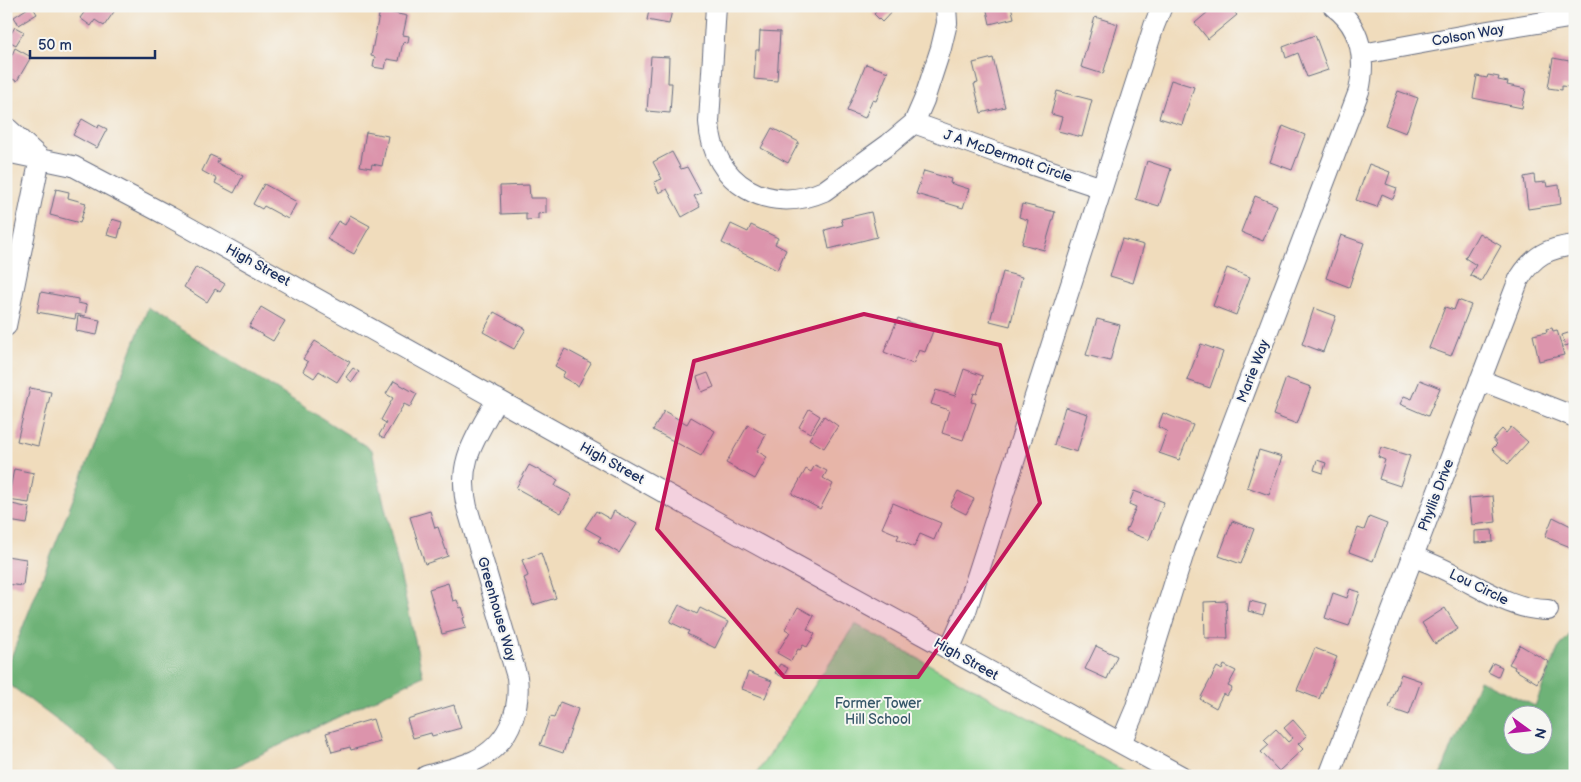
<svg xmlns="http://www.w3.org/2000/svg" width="1581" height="782" font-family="'Balsamiq Sans',sans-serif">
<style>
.green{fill:#88d08b;stroke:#528074}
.forest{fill:#6eb277;stroke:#44706a;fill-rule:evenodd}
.building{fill:#dc94ac}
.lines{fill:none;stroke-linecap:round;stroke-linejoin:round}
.street-casing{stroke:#666c7f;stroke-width:22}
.street{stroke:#fff;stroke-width:20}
.marked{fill:#c2185b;fill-opacity:0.2;stroke:#c2185b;stroke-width:4;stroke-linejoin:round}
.labels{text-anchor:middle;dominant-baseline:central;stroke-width:4;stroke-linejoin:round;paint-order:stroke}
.street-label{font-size:14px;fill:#1b2f5e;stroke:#f6f6f2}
.park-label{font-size:14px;fill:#365769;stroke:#f6f6f2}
</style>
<rect width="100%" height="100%" fill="#f6f6f2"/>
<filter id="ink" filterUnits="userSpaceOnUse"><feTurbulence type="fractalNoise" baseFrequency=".02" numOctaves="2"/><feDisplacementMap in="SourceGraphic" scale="10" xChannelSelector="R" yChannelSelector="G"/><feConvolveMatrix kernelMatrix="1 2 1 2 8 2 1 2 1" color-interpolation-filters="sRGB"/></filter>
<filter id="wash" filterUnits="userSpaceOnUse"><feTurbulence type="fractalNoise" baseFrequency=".0096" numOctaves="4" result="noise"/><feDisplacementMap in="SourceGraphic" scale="20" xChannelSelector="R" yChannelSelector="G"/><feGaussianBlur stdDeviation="1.12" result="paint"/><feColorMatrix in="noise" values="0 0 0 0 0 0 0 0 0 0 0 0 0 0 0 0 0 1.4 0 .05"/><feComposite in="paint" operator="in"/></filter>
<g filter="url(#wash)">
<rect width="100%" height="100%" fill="#f0dcbc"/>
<!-- green -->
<path class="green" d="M 855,624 L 1124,771 L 1132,776 L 755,776 Z"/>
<!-- forest -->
<path class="forest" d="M 148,308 L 372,450 L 423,676 L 216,776 L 131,776 L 6,682 L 6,670 Z
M 1575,628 L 1575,776 L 1440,776 L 1479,680 L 1535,706 L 1558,649 ZM 1514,714 L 1544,714 L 1544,744 L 1514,744 Z"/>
<g id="blocks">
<!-- building -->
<path class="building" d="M 31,6 L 32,6 L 37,14 L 19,25 L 14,17 Z
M 80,6 L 118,6 L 104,26 L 95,20 L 91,26 L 80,18 L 86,10 Z
M 650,6 L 673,6 L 669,24 L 647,20 Z
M 870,6 L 897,6 L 882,22 L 874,14 L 876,12 Z
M 986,6 L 1011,6 L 1014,18 L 990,24 Z
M 1215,6 L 1229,6 L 1237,15 L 1208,39 L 1195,23 Z
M 380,10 L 407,16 L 403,35 L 409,36 L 408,43 L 403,42 L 399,61 L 387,59 L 385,69 L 373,67 L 375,57 L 371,56 Z
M 1095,17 L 1118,24 L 1103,74 L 1081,67 Z
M 15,27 L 24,32 L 16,45 L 7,40 Z
M 760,31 L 780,32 L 777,81 L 754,79 L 756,50 L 759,50 Z
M 1315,35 L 1328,70 L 1307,77 L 1298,53 L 1286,58 L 1283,47 Z
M 15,48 L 31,57 L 17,81 L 12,79 L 9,85 L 6,83 L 6,60 L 9,61 Z
M 651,56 L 669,57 L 668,83 L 672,83 L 670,113 L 647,111 Z
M 993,58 L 1005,107 L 981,113 L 974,84 L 978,83 L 973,63 Z
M 1553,58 L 1575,62 L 1575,88 L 1562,86 L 1562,90 L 1548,88 Z
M 866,64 L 888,72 L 876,101 L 872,100 L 865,118 L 847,111 Z
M 1488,75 L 1499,77 L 1498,80 L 1508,82 L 1507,85 L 1526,89 L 1522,108 L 1473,98 L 1477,76 L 1487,78 Z
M 1171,80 L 1194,87 L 1182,125 L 1159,118 Z
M 1057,91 L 1092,100 L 1082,137 L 1058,131 L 1062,117 L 1051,114 Z
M 1398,91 L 1418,98 L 1406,133 L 1385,125 Z
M 82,119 L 98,128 L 99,125 L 107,129 L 97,148 L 73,135 Z
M 1283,126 L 1305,135 L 1292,170 L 1270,162 Z
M 772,128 L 799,142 L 788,163 L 761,148 Z
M 366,132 L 388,136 L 382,166 L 372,164 L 371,168 L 360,166 Z
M 672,152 L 681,169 L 687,167 L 701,193 L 694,196 L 700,207 L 682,217 L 667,189 L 659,193 L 654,182 L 662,179 L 653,162 Z
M 210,155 L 219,159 L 217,163 L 243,176 L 234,193 L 215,183 L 217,179 L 202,171 Z
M 1147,161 L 1171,169 L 1159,206 L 1136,199 Z
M 1369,164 L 1390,172 L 1386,184 L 1397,188 L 1393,199 L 1382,194 L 1377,207 L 1356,200 Z
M 924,171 L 951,179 L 950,183 L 969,189 L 963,208 L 916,194 Z
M 1534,175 L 1535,183 L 1546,182 L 1547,187 L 1559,185 L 1561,204 L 1528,209 L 1524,177 Z
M 264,184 L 297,202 L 288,219 L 264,206 L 262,209 L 253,204 Z
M 529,185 L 530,198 L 546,198 L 546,213 L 538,214 L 538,219 L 526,220 L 526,213 L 501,214 L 500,186 Z
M 56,189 L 69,192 L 68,198 L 86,203 L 80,223 L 50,215 Z
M 1255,196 L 1277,205 L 1263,241 L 1241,232 Z
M 1022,204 L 1055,212 L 1044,250 L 1022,244 L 1028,220 L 1019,217 Z
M 871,212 L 877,237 L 829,249 L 825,230 L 843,225 L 841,219 Z
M 350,215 L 370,226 L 354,254 L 327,239 L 338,221 L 345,225 Z
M 112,219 L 122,222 L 118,238 L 107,235 Z
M 731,224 L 748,232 L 751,225 L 778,238 L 775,244 L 786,250 L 777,270 L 722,243 Z
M 1479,233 L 1501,246 L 1481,281 L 1470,275 L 1476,265 L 1465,258 Z
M 1341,235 L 1364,243 L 1349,287 L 1326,278 Z
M 1122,239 L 1144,245 L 1133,283 L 1110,276 Z
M 196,267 L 225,284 L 220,292 L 215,289 L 207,302 L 184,287 Z
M 1227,268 L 1250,277 L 1236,315 L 1213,306 Z
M 1003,272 L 1022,277 L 1010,326 L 990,321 Z
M 41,292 L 78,299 L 78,303 L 87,305 L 85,316 L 76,314 L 75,319 L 37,312 Z
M 1458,300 L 1471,305 L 1451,356 L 1429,348 L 1445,307 L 1454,310 Z
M 261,307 L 285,321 L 273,341 L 249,327 Z
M 1314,308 L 1336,316 L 1323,352 L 1302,344 Z
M 494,312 L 526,329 L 514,349 L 483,332 Z
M 78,316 L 100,320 L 97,335 L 76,331 Z
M 898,318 L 933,331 L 925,352 L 919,350 L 913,364 L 884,352 Z
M 1097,319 L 1120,325 L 1110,361 L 1086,355 Z
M 1552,328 L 1553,331 L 1557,330 L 1564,355 L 1539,361 L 1533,335 L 1547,332 L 1546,329 Z
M 1574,331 L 1575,343 L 1565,346 L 1562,335 Z
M 315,341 L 350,362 L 337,382 L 319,371 L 314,378 L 303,371 L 308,362 L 303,359 Z
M 1201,344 L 1223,352 L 1210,388 L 1187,380 Z
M 565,349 L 591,363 L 578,386 L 562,377 L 565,372 L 555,366 Z
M 353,368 L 359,372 L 352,382 L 346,377 Z
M 964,369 L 983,376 L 977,394 L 974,393 L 971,402 L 976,403 L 963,440 L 942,433 L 949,410 L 931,404 L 936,390 L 955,396 Z
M 708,373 L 714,387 L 702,392 L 697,377 Z
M 1286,378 L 1311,387 L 1297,424 L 1273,415 Z
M 1420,380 L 1440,388 L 1428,416 L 1400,404 L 1404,396 L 1412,399 Z
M 394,381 L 417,394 L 410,407 L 404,404 L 384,438 L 379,435 L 386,423 L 381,420 L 393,398 L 386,394 Z
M 30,388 L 51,392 L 38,446 L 17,441 Z
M 1065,407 L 1088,414 L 1077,452 L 1054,445 Z
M 809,409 L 820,416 L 810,433 L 799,427 Z
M 664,411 L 687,424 L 691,417 L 715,431 L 701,456 L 653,430 Z
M 1163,413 L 1193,425 L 1179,460 L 1159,453 L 1167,431 L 1158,427 Z
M 824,416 L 838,426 L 824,448 L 809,439 Z
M 748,425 L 766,435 L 757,451 L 767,457 L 755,479 L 726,463 Z
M 1511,427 L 1528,442 L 1508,464 L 1492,449 L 1497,444 L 1493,439 L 1502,429 L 1506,433 Z
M 1381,447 L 1410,456 L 1400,486 L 1379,479 L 1385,460 L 1378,457 Z
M 1259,450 L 1282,457 L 1269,495 L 1247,487 Z
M 1317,460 L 1326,463 L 1323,473 L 1314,470 Z
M 529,465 L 558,480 L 555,486 L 572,495 L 561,513 L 516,488 Z
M 815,465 L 827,471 L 823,478 L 833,484 L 820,509 L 792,494 L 806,469 L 811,472 Z
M 14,469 L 34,473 L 29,503 L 8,500 Z
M 958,491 L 974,499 L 966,514 L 950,506 Z
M 1134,491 L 1164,502 L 1149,540 L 1126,531 L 1136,507 L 1129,504 Z
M 1493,496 L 1496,522 L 1472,525 L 1469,498 Z
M 893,503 L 941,523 L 934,540 L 920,534 L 914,547 L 897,539 L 899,535 L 882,528 Z
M 12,504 L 30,508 L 27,524 L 9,521 Z
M 430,511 L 435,528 L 438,527 L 448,556 L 425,564 L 410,517 Z
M 596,511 L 610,519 L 614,511 L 637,524 L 619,553 L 598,541 L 601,537 L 585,528 Z
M 1369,517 L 1387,524 L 1373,561 L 1349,552 L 1358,528 L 1364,530 Z
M 1553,517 L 1575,528 L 1575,553 L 1568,546 L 1545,537 Z
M 1232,521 L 1254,529 L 1241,564 L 1219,556 Z
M 1492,530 L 1493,542 L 1475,543 L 1475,531 Z
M 541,553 L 556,598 L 533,605 L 524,578 L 528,576 L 522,560 Z
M 6,556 L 26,559 L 23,586 L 6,584 Z
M 448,583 L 453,601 L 457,600 L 460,608 L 462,607 L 465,617 L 463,618 L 466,628 L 442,634 L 429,589 Z
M 1350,589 L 1360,592 L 1349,626 L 1325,618 L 1333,593 L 1347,598 Z
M 1226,601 L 1228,638 L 1205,638 L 1204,602 Z
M 1250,601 L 1266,605 L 1263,615 L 1248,611 Z
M 679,605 L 697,614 L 700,608 L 728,622 L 715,648 L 687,634 L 689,631 L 670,622 Z
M 798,607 L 814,616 L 807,629 L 815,634 L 807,647 L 803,645 L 800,650 L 798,649 L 791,661 L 777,653 L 790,632 L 785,629 Z
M 1445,608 L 1458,629 L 1435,644 L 1422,623 Z
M 1520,645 L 1549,662 L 1537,683 L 1514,669 L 1515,667 L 1509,664 Z
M 1096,646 L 1117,656 L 1107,679 L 1085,669 Z
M 1315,648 L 1337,657 L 1319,699 L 1297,690 Z
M 1493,663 L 1502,667 L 1498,677 L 1488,672 Z
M 780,664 L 788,668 L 783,677 L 775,673 Z
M 1224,665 L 1236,671 L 1228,686 L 1232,688 L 1227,696 L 1223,694 L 1216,708 L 1200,699 L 1217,667 L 1222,670 Z
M 748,672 L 772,681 L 765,698 L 742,689 Z
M 1401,674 L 1421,681 L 1409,715 L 1389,708 Z
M 560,702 L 578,709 L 563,753 L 540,745 L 550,717 L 554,718 Z
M 454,705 L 461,728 L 432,736 L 431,733 L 413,738 L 407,719 Z
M 373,719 L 380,742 L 351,750 L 350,747 L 332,752 L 326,733 Z
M 1293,720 L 1307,736 L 1298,744 L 1303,749 L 1279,771 L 1261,752 L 1269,745 L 1264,740 L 1276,729 L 1288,742 L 1293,738 L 1284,728 Z"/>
</g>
</g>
<g filter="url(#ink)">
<use href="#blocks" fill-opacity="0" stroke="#666c7f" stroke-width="1"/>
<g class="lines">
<defs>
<path id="street" d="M 716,6 L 709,122 C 712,183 768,216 824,191 L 889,144 L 914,123 L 924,100 L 941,48 L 947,23 L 946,6
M 1362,54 L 1488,31 L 1575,17
M 914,123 L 1006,156 L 1102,188
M 6,127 L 40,158
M 6,152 L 73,166 L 170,217 L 742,536 L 1181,776
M 6,326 L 40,158
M 1480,380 L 1575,417
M 1412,556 C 1427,562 1441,567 1455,575 C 1485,590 1514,610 1548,610
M 949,650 L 966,611 L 1154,26 L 1162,6
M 1121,743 L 1135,710 L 1185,549 L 1359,91 C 1366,59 1362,27 1333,6
M 426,776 C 442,771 459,768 474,761 C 508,745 521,712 517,677 L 467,507 C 456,461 476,438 497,399
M 1329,776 L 1519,279 C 1534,255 1548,248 1575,245"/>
</defs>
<!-- street casing -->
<use href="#street" class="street-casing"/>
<!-- street -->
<use href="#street" class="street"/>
</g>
</g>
<!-- marked area -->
<path class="marked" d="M 864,314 L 1000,345 L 1040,503 L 918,677 L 784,677 L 657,529 L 694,361 Z"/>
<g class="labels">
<!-- street labels -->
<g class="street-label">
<text transform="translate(1468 35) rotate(-10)">Colson Way</text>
<text transform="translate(1008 156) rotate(19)">J A McDermott Circle</text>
<text transform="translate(258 265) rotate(29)">High Street</text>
<text transform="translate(1253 371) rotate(-69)">Marie Way</text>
<text transform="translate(612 463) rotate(29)">High Street</text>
<text transform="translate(1436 495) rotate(-69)">Phyllis Drive</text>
<text transform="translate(1479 587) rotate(26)">Lou Circle</text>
<text transform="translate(497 609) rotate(74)">Greenhouse Way</text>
<text transform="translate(966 659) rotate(29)">High Street</text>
</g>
<!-- park labels -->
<g class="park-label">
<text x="878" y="703">Former Tower<tspan x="878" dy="16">Hill School</tspan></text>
</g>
</g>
<!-- margin -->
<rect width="1581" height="782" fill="none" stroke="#f6f6f2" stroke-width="25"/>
<!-- north arrow -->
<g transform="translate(1528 730) rotate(105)"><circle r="24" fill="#f6f6f2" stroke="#9ea6b7"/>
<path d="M0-4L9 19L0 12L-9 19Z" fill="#b5179e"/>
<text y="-8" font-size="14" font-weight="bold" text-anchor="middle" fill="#1b2f5e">N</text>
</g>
<!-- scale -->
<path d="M30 50v8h125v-8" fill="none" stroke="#1b2f5e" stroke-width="2.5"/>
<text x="38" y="50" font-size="15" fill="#1b2f5e" stroke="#f6f6f2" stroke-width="4" paint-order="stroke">50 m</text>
</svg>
